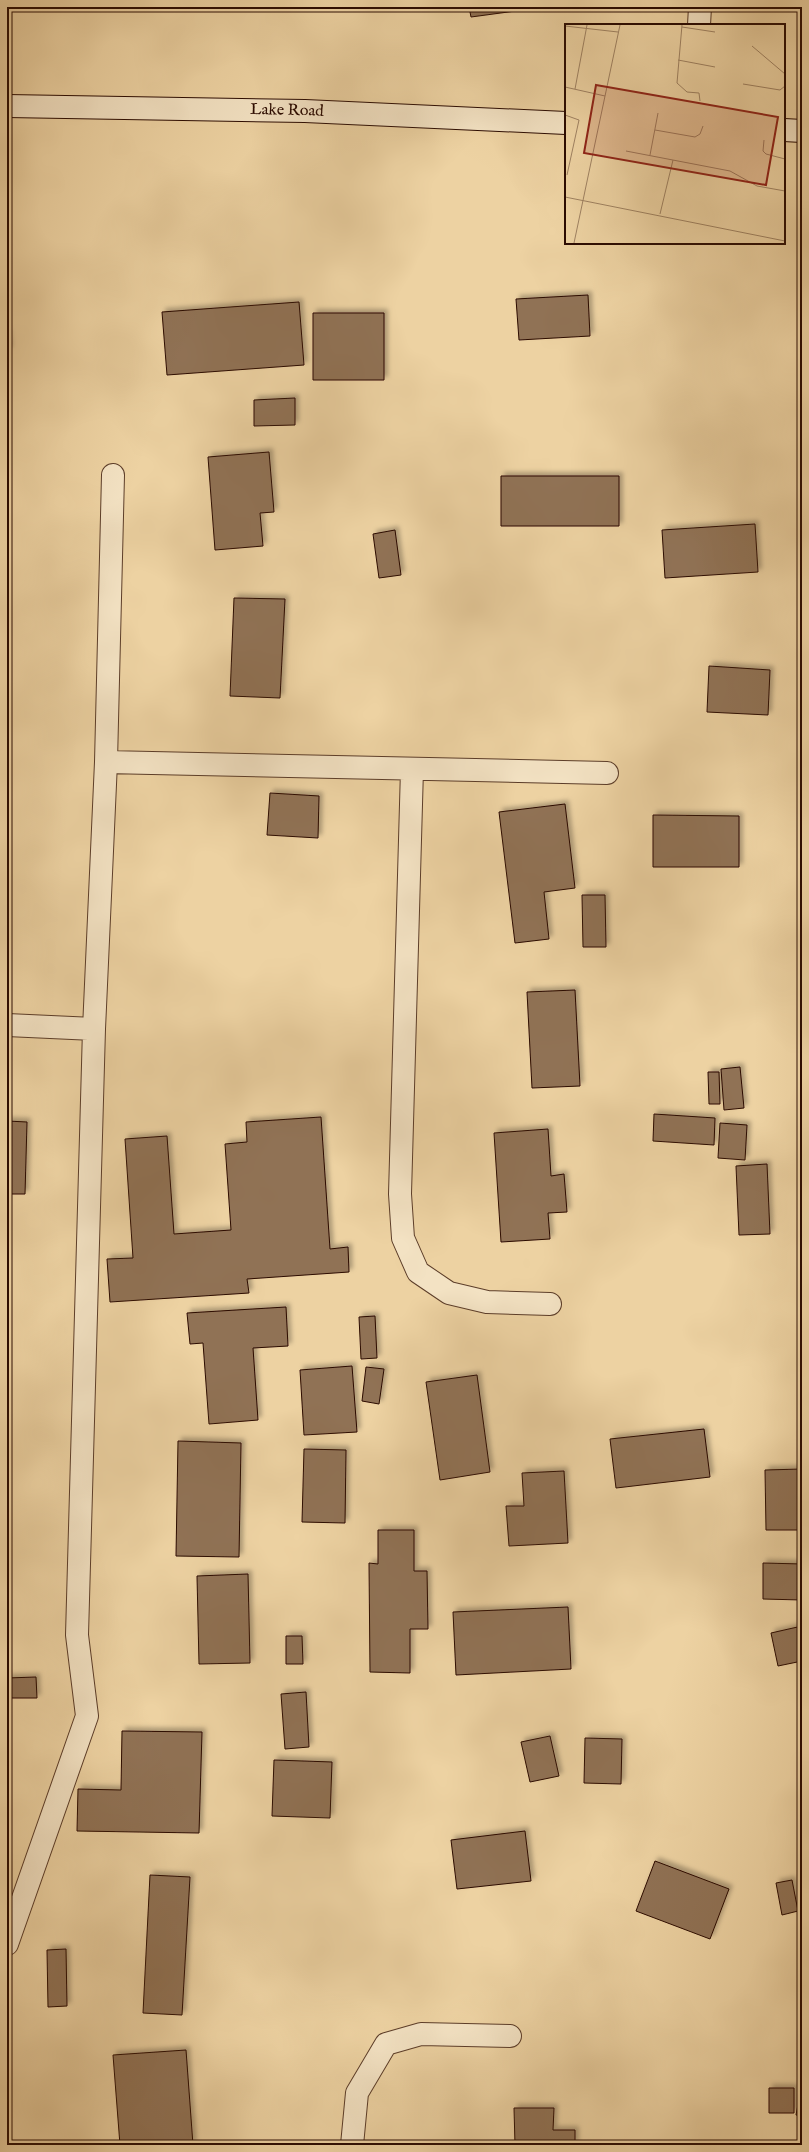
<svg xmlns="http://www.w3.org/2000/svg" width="809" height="2152" font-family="'IM FELL English',serif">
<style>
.building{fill:#907255;stroke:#2b0b01;filter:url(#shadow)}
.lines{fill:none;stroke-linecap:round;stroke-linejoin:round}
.street-casing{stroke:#5c3d29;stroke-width:24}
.secondary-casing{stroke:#2b0b01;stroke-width:24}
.street{stroke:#f3e2c3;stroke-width:22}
.secondary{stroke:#f3e2c3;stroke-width:22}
.labels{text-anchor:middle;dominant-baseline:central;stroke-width:3;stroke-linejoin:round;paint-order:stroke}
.street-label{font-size:16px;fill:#2b0b01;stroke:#f3e2c3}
.inset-road{fill:none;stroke:#9f8262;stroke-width:1}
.view{fill:#8f2418;fill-opacity:0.15;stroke:#8f2418;stroke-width:2}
.inset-edge{fill:none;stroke:#2b0b01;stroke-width:2}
</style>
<defs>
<filter id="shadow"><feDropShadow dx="3.5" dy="-3.5" stdDeviation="2" flood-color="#0004"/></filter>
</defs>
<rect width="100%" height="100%" fill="#edd2a2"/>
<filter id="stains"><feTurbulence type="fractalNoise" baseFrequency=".005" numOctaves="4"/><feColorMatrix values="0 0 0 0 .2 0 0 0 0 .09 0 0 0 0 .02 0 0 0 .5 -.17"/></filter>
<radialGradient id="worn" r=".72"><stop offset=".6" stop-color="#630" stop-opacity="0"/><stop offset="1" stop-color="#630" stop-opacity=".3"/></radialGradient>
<!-- building -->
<path class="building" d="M 469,7 L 523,7 L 523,10 L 471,17 Z
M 585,7 L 631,7 L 631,8 L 585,8 Z
M 588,295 L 590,336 L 519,340 L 516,299 Z
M 299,302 L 304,365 L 167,375 L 162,312 Z
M 313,313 L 384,313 L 384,380 L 313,380 Z
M 7,333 L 9,350 L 7,350 Z
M 295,398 L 295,425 L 254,426 L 254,400 Z
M 269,452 L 274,512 L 260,513 L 263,546 L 215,550 L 208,457 Z
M 501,476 L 619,476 L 619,526 L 501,526 Z
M 755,524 L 758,572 L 665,578 L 662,530 Z
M 395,530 L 401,575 L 379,578 L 373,534 Z
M 234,598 L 285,599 L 280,698 L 230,696 Z
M 709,666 L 770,670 L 768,715 L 707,712 Z
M 270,793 L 319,796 L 318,838 L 267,835 Z
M 565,804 L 575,888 L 544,892 L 549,939 L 515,943 L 499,812 Z
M 653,815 L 739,816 L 739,867 L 653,867 Z
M 582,895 L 605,895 L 606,947 L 583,947 Z
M 575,990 L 580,1086 L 532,1088 L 527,992 Z
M 740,1067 L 744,1108 L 724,1110 L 721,1069 Z
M 708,1072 L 719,1072 L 720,1104 L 709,1104 Z
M 654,1114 L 715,1118 L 714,1145 L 653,1141 Z
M 321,1117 L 330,1249 L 348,1247 L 349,1272 L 247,1279 L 249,1293 L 110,1302 L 107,1259 L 133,1258 L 125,1139 L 167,1136 L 174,1234 L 231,1230 L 225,1144 L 247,1142 L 246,1122 Z
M 7,1121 L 27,1122 L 25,1194 L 7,1194 Z
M 720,1123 L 747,1125 L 745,1160 L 718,1158 Z
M 548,1129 L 551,1176 L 564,1174 L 567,1212 L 548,1213 L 550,1239 L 501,1242 L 494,1133 Z
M 767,1164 L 770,1234 L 739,1235 L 736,1166 Z
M 286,1307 L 288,1346 L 253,1348 L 258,1420 L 209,1424 L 203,1343 L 190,1344 L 187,1313 Z
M 375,1316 L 377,1358 L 361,1359 L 359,1317 Z
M 352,1366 L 357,1432 L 304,1435 L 300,1370 Z
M 366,1367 L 384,1369 L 379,1404 L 362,1401 Z
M 477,1375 L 490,1472 L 440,1480 L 426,1382 Z
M 704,1429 L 710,1477 L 616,1488 L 610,1439 Z
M 178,1441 L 241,1443 L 239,1557 L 176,1556 Z
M 304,1449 L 346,1450 L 345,1523 L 302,1522 Z
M 802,1469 L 802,1530 L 766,1530 L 765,1470 Z
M 564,1471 L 568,1543 L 509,1546 L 506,1506 L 524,1506 L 522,1473 Z
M 378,1530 L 414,1530 L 414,1571 L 427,1571 L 428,1629 L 410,1629 L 410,1673 L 370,1672 L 369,1563 L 378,1564 Z
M 763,1563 L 802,1564 L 802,1600 L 763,1599 Z
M 248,1574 L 250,1663 L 199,1664 L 197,1576 Z
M 568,1607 L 571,1669 L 456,1675 L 453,1612 Z
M 802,1626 L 802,1661 L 778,1666 L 771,1633 Z
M 286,1636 L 302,1636 L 303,1664 L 286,1664 Z
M 36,1677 L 37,1698 L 7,1698 L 7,1678 Z
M 306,1692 L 309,1747 L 285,1749 L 281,1694 Z
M 122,1731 L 202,1732 L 199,1833 L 77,1831 L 78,1789 L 121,1790 Z
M 550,1736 L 559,1776 L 530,1782 L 521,1742 Z
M 585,1738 L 622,1739 L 621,1784 L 584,1783 Z
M 274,1760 L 332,1762 L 330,1818 L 272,1816 Z
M 525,1831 L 531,1881 L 457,1889 L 451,1840 Z
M 655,1861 L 729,1889 L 710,1939 L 636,1911 Z
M 150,1875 L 190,1877 L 182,2015 L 143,2013 Z
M 792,1880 L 798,1911 L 782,1915 L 776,1883 Z
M 66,1949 L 67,2006 L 48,2007 L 47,1950 Z
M 186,2050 L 193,2145 L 120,2145 L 113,2055 Z
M 769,2088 L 794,2088 L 794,2113 L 769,2113 Z
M 801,2088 L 802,2088 L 802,2116 L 796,2115 Z
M 514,2108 L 554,2108 L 553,2130 L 575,2130 L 575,2145 L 515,2145 Z"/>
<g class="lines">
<defs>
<path id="street" d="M 699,25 L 700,7
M 106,762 L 607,773
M 412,769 L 400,1194 L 403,1238 L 418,1272 L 449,1293 L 487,1302 L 550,1304
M 7,1025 L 94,1029
M 7,1944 L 87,1716 L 77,1635 L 94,1029 L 106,762 L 113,475
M 352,2145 L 357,2093 L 386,2044 L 421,2034 L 510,2036"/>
<g id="secondary">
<path id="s1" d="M 7,106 L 305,111 L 566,123"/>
<path d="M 784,130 L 802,131"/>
</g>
</defs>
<!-- street casing -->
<use href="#street" class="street-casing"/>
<!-- secondary casing -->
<use href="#secondary" class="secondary-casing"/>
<!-- street -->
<use href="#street" class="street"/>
<!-- secondary -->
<use href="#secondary" class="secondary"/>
</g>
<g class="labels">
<!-- street labels -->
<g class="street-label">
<text stroke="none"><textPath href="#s1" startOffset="280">Lake Road</textPath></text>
</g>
</g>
<!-- overview -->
<g transform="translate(565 24)">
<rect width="220" height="220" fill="#edd2a2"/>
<path class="inset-road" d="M 117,1 L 112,59 L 122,68 L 134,69 L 135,77M 0,2 L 53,8M 117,3 L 150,8M 187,22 L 220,50M 113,36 L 150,43M 178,60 L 215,66 L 220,62M 0,63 L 40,72M 10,65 L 22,1M 0,91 L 14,96 L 2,151M 90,106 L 130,113 L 135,110 L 138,102M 199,116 L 198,127 L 201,130 L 220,135M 61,127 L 165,147 L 192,162 L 220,167M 85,131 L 93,89M 0,173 L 220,217M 95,190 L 108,136M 9,219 L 55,1"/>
<path class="view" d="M 31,61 L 213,93 L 201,161 L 19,129 Z"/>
<rect width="220" height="220" class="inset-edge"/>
</g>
<!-- margin -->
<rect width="809" height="2152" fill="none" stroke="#edd2a2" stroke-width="24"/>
<rect x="8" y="8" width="793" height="2136" fill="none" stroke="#2b0b01" stroke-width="2"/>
<rect x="12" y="12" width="785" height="2128" fill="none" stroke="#2b0b01"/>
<rect width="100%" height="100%" filter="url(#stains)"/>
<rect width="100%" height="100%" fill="url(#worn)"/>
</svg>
